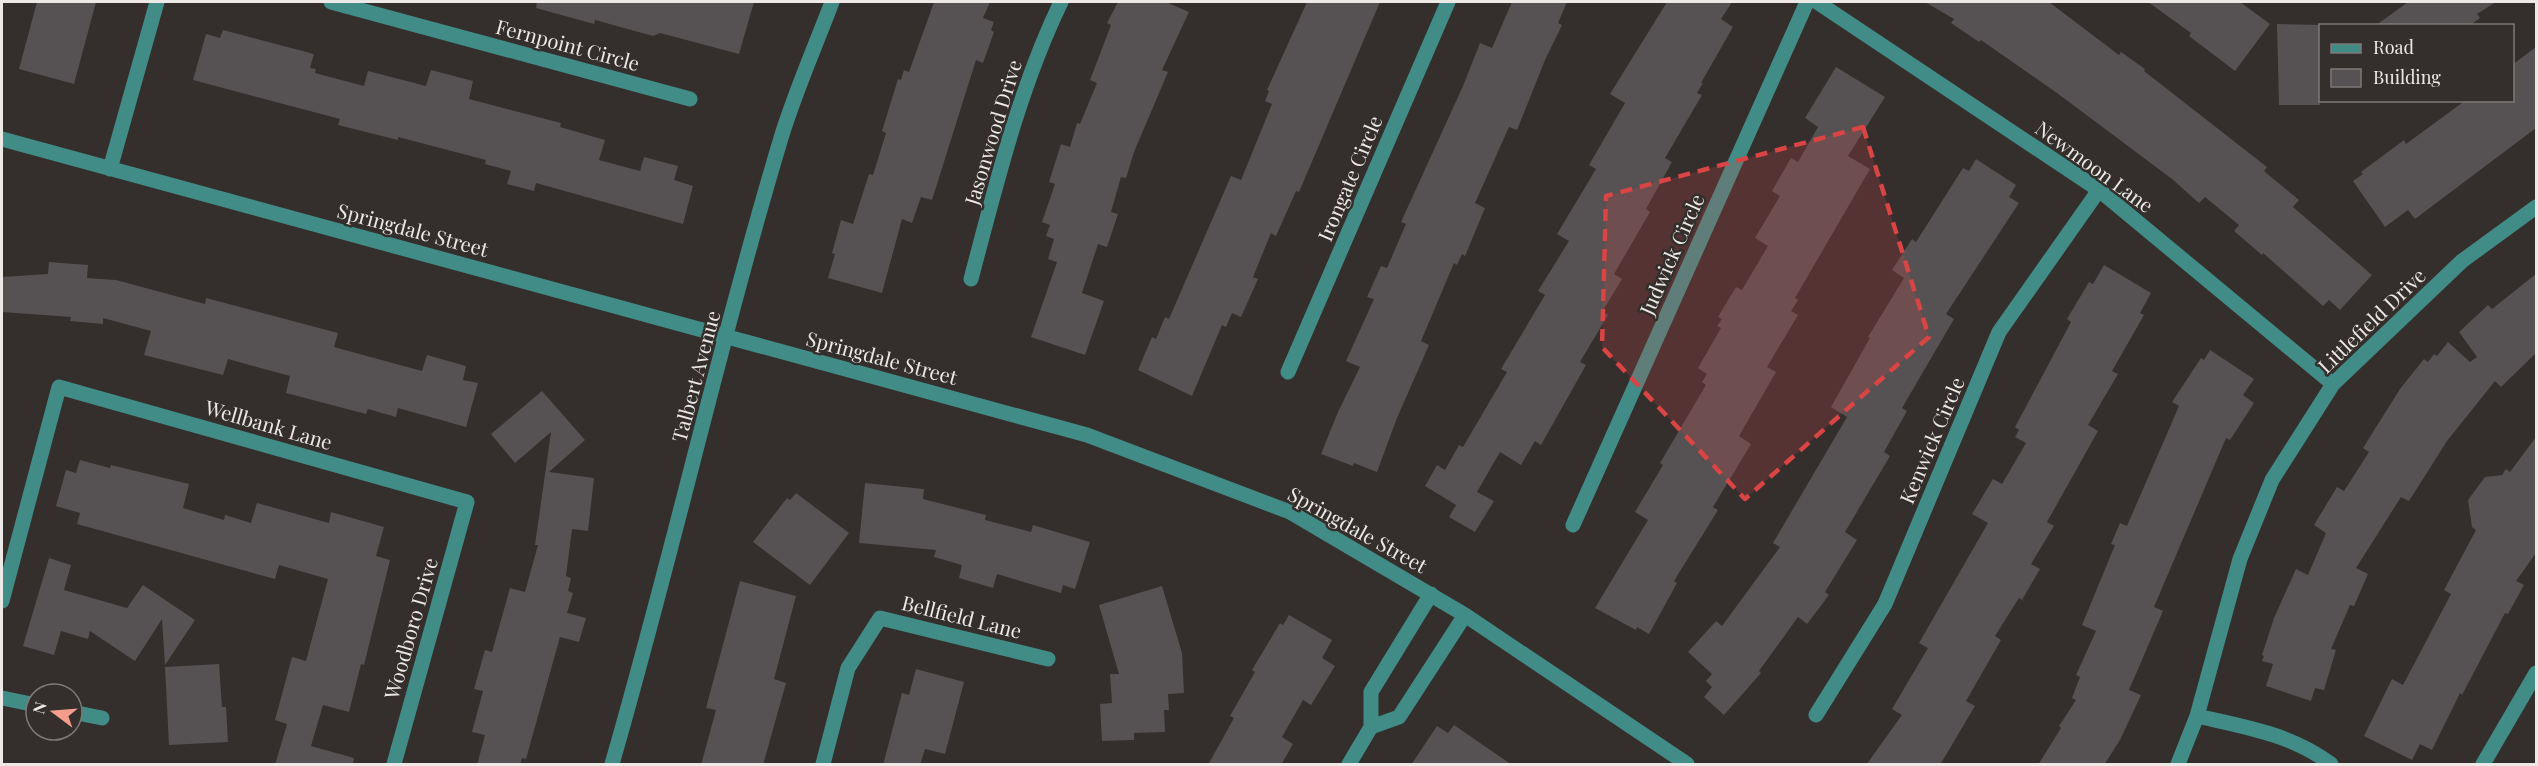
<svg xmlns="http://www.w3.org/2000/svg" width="2538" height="766" font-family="'Playfair Display',serif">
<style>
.building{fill:#565153}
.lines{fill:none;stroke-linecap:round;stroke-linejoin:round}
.minor{stroke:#418c86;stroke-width:15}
.marked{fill:#d94545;fill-opacity:0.2;stroke:#d94545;stroke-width:4.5;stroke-dasharray:12 8;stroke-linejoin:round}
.labels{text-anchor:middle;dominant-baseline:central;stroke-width:5;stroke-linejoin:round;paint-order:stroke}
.street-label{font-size:20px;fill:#ece9e7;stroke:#342f2d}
</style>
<rect width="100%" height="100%" fill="#342f2d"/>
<!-- building -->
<path class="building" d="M 37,2 L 96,2 L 74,84 L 19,69 Z
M 537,2 L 754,2 L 739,54 L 660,33 L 653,36 L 595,20 L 594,24 L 536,8 Z
M 934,2 L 990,2 L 983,18 L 994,22 L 991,30 L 994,32 L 983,63 L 976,60 L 932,200 L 921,197 L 912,223 L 902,219 L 882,293 L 828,278 L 835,254 L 832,253 L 841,220 L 853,224 L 869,174 L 873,175 L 886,133 L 882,131 L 898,79 L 901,80 L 904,70 L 909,72 Z
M 1118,2 L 1166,2 L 1189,12 L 1162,70 L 1168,72 L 1134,152 L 1126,178 L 1121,177 L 1111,212 L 1118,214 L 1107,247 L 1098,244 L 1082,293 L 1104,301 L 1085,355 L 1031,337 L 1057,262 L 1048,259 L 1054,239 L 1046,236 L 1050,225 L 1042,222 L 1055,184 L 1049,182 L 1061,144 L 1070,147 L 1077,123 L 1080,124 L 1097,83 L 1090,80 L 1111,25 L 1107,23 Z
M 1307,2 L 1380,2 L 1299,192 L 1296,191 L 1276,236 L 1271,233 L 1253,277 L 1258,279 L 1241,317 L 1232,313 L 1226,327 L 1222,325 L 1192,396 L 1138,370 L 1152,337 L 1156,339 L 1165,317 L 1169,319 L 1231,176 L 1241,180 L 1272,104 L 1265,101 L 1269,91 L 1267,90 Z
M 1512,2 L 1567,2 L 1558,23 L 1562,25 L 1545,60 L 1517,130 L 1509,127 L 1475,203 L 1485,208 L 1465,256 L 1462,254 L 1457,265 L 1454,263 L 1421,341 L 1429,345 L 1397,418 L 1377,472 L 1354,463 L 1353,466 L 1321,454 L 1338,412 L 1360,367 L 1346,361 L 1374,299 L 1367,297 L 1381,266 L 1387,268 L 1406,224 L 1401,222 L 1463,86 L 1480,43 L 1492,48 Z
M 1667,2 L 1732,2 L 1721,19 L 1733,27 L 1701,83 L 1703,83 L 1697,93 L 1702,95 L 1665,158 L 1672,162 L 1646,209 L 1650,212 L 1614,274 L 1622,279 L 1602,312 L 1608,315 L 1580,362 L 1586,365 L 1541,445 L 1535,441 L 1521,465 L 1500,452 L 1477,492 L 1494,501 L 1475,532 L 1449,517 L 1456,505 L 1425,486 L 1437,465 L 1445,470 L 1459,445 L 1463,447 L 1507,372 L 1501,369 L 1545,295 L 1538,291 L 1569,241 L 1557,234 L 1596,169 L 1589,165 L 1625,103 L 1610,94 Z
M 1925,2 L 2049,2 L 2119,55 L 2121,52 L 2145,69 L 2144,71 L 2267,167 L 2264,171 L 2299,200 L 2293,207 L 2372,275 L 2340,310 L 2329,300 L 2323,306 L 2263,253 L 2262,255 L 2234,231 L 2239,225 L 2205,197 L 2199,203 L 2172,179 L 2057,93 L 1981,40 L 1979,42 L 1951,23 L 1954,19 Z
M 2148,2 L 2240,2 L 2270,24 L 2235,71 L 2189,36 L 2191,33 Z
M 2408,2 L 2496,2 L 2477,14 L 2480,18 L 2469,26 L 2375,26 Z
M 2277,24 L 2320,25 L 2320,105 L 2279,105 Z
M 223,30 L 314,54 L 310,68 L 316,69 L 315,73 L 364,86 L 368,71 L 426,86 L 431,70 L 473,81 L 469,99 L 561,123 L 560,127 L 605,140 L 599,160 L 640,171 L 644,157 L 678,166 L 674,180 L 693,186 L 683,224 L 536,183 L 534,191 L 507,184 L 511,171 L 485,164 L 486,160 L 398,137 L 398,140 L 338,125 L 340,119 L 193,80 L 206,34 L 220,38 Z
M 2536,47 L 2536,128 L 2415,219 L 2408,210 L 2385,227 L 2353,181 L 2363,174 L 2361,172 L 2404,140 L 2406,144 L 2466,100 L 2512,100 L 2512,65 Z
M 1836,67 L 1885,97 L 1848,156 L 1870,169 L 1795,298 L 1798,300 L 1791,311 L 1798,315 L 1767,367 L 1776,372 L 1739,436 L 1751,444 L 1713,507 L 1718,510 L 1674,581 L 1677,583 L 1649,634 L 1637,627 L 1636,630 L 1595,608 L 1648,520 L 1635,512 L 1663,465 L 1660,463 L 1706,385 L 1702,382 L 1707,374 L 1698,368 L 1721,328 L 1717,326 L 1722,319 L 1718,317 L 1736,287 L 1742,290 L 1768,246 L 1755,238 L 1780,196 L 1772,191 L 1791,158 L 1798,162 L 1818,127 L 1805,118 Z
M 1976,159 L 2016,185 L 2009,197 L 2019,203 L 1946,314 L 1954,319 L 1902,408 L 1907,411 L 1884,452 L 1890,456 L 1845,532 L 1857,540 L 1825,592 L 1829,595 L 1807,624 L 1798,617 L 1759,671 L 1761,673 L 1724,715 L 1704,697 L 1712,687 L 1706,681 L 1712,674 L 1688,652 L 1716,621 L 1722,626 L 1780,547 L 1773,543 L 1847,417 L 1831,407 L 1870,338 L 1868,337 L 1904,278 L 1892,270 L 1912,239 L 1916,242 L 1963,168 L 1969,171 Z
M 49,262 L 88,265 L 87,278 L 116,280 L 205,304 L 206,298 L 338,333 L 334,347 L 422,371 L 427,355 L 466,366 L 463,380 L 478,383 L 466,427 L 398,408 L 396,417 L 368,409 L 366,414 L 286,393 L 290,376 L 228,359 L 223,375 L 144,355 L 151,331 L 103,318 L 103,324 L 70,321 L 71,317 L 2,312 L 2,277 L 48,274 Z
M 2104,265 L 2151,293 L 2140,313 L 2144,315 L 2112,371 L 2118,374 L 2088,425 L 2098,431 L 2047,522 L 2054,526 L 2031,564 L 2040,569 L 2022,600 L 2019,598 L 1995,636 L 2001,640 L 1966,701 L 1975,706 L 1940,765 L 1866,765 L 1902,715 L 1892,709 L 1928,648 L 1919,643 L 1988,523 L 1972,514 L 1993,479 L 2002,484 L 2026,443 L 2015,437 L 2019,430 L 2015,427 L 2071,322 L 2067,319 L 2089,282 L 2093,284 Z
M 2536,274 L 2536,353 L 2501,387 L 2495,381 L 2447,441 L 2409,501 L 2401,497 L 2356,568 L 2368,574 L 2354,606 L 2350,605 L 2331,649 L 2336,650 L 2324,690 L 2315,688 L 2311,701 L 2266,686 L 2273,664 L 2262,661 L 2264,656 L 2262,655 L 2274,618 L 2296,569 L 2308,575 L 2326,533 L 2314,525 L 2337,487 L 2344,491 L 2369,452 L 2363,448 L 2400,389 L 2424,359 L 2428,362 L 2434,354 L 2437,356 L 2448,342 L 2470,362 L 2477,357 L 2459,332 L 2488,305 L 2492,309 Z
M 2210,350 L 2254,379 L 2243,395 L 2254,403 L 2230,440 L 2226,438 L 2154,607 L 2163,611 L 2129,690 L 2141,695 L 2120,740 L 2104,765 L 2038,765 L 2061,728 L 2059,726 L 2076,700 L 2072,698 L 2080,677 L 2076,675 L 2096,631 L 2082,625 L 2115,545 L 2111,544 L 2120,523 L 2127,526 L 2179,406 L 2172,402 L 2201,358 L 2204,360 Z
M 542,391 L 585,440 L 549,472 L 594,478 L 588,531 L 572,529 L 566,576 L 571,578 L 568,591 L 573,593 L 567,613 L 586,618 L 579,642 L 560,637 L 526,759 L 522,758 L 520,765 L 477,765 L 485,735 L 472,732 L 483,691 L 474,689 L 485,650 L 492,652 L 510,588 L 525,592 L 538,545 L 535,545 L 551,432 L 515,463 L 491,434 Z
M 2536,437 L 2536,553 L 2516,581 L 2524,585 L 2508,614 L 2505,613 L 2462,695 L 2460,693 L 2432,750 L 2420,744 L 2412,760 L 2364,736 L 2392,679 L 2403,685 L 2451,594 L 2444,590 L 2476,530 L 2472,527 L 2468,500 L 2485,477 L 2502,475 L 2506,469 L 2510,472 Z
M 80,460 L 110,468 L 111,465 L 189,484 L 183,508 L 224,520 L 225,515 L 251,523 L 257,503 L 329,523 L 331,512 L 384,527 L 376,556 L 390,560 L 364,665 L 361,664 L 349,712 L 323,705 L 311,746 L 354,758 L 353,765 L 275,765 L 287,724 L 275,720 L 292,657 L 306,661 L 328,579 L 279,565 L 275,579 L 77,524 L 80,513 L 56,506 L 66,470 L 76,473 Z
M 865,483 L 924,489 L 923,499 L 986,515 L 985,520 L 1031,532 L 1033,525 L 1090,542 L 1075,589 L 1063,585 L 1061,593 L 997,574 L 993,588 L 959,578 L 962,565 L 934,557 L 936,550 L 859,543 Z
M 796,493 L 849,533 L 810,585 L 753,542 L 787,498 L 790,500 Z
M 49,558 L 71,565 L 64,590 L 127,608 L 143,585 L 195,620 L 165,665 L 162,619 L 135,661 L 90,631 L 88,639 L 61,631 L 54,655 L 23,646 Z
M 740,581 L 796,596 L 774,679 L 786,683 L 763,765 L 701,765 L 716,710 L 706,708 Z
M 1162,586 L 1182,653 L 1184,693 L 1168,694 L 1169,710 L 1164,710 L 1165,732 L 1134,733 L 1134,740 L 1102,741 L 1100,704 L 1112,703 L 1110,674 L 1119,674 L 1099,605 Z
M 1289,615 L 1332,640 L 1322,658 L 1335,666 L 1311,705 L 1303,700 L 1282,737 L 1293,744 L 1281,765 L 1208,765 L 1234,718 L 1230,716 L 1255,672 L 1252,670 L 1280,623 L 1283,625 Z
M 219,664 L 222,707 L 226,707 L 228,742 L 169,745 L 165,667 Z
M 916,669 L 964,682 L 945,754 L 925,749 L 920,765 L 883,765 L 902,693 L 909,695 Z
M 1454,725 L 1512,765 L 1411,765 L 1437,726 L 1448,733 Z"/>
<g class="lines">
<!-- minor -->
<path class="minor" d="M 331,2 L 690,99
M 1817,2 L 2099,190 L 2333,384
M 2,139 L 1087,435 L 1290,512 L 1465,615 L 1687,764
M 110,169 L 157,2
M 971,279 C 996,185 1019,89 1061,2
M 1288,372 L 1448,2
M 1573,525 L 1807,2
M 2,601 L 59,387 L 467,502 L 394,764
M 2,698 L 36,705
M 72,712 L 102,718
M 1816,715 L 1885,604 L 1999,332 L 2099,190
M 2197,716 C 2245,727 2291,734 2331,764
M 1371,727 L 1399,717 L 1465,615
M 612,764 C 672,557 719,345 781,138 C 795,92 815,47 832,2
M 823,764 L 848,668 L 880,618 L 1048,659
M 1349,764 L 1371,727 L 1371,692 L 1431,594
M 2178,764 L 2197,716 L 2240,559 L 2272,480 L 2333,384 L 2462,261 L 2536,207
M 2483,764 L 2536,673"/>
</g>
<!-- marked area -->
<path class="marked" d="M 1863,127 L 1929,337 L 1745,499 L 1602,347 L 1606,196 Z"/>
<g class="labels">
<!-- street labels -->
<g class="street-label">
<text transform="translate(568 44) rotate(15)">Fernpoint Circle</text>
<text transform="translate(992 132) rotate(-73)">Jasonwood Drive</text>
<text transform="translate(2095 166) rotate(36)">Newmoon Lane</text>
<text transform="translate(1349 178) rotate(-67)">Irongate Circle</text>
<text transform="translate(413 229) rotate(15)">Springdale Street</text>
<text transform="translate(1671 254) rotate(-66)">Judwick Circle</text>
<text transform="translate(2371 320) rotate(-44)">Littlefield Drive</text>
<text transform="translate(882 357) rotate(15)">Springdale Street</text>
<text transform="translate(695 376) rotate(-75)">Talbert Avenue</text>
<text transform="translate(269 424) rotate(16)">Wellbank Lane</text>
<text transform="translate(1931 440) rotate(-67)">Kenwick Circle</text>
<text transform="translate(1358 529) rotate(29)">Springdale Street</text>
<text transform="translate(962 616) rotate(14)">Bellfield Lane</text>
<text transform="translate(410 628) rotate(-74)">Woodboro Drive</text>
</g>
</g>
<!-- border -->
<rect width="2538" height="766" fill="none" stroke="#ece9e7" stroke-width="6"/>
<!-- legend -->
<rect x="2319" y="24" width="195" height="78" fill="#342f2d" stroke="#7e7977" stroke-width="1.5"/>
<rect x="2331" y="44" width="30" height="9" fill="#418c86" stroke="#7e7977" stroke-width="1.5"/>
<text x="2373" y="54" font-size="18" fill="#ece9e7">Road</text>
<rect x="2331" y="69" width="30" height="18" fill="#565153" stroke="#7e7977" stroke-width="1.5"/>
<text x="2373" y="84" font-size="18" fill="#ece9e7">Building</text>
<!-- north arrow -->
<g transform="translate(54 712) rotate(286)"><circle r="28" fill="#342f2d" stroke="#7e7977" stroke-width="1.5"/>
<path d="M0-4.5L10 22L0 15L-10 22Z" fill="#f59d8d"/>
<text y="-9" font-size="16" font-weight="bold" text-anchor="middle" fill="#ece9e7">N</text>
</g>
</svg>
